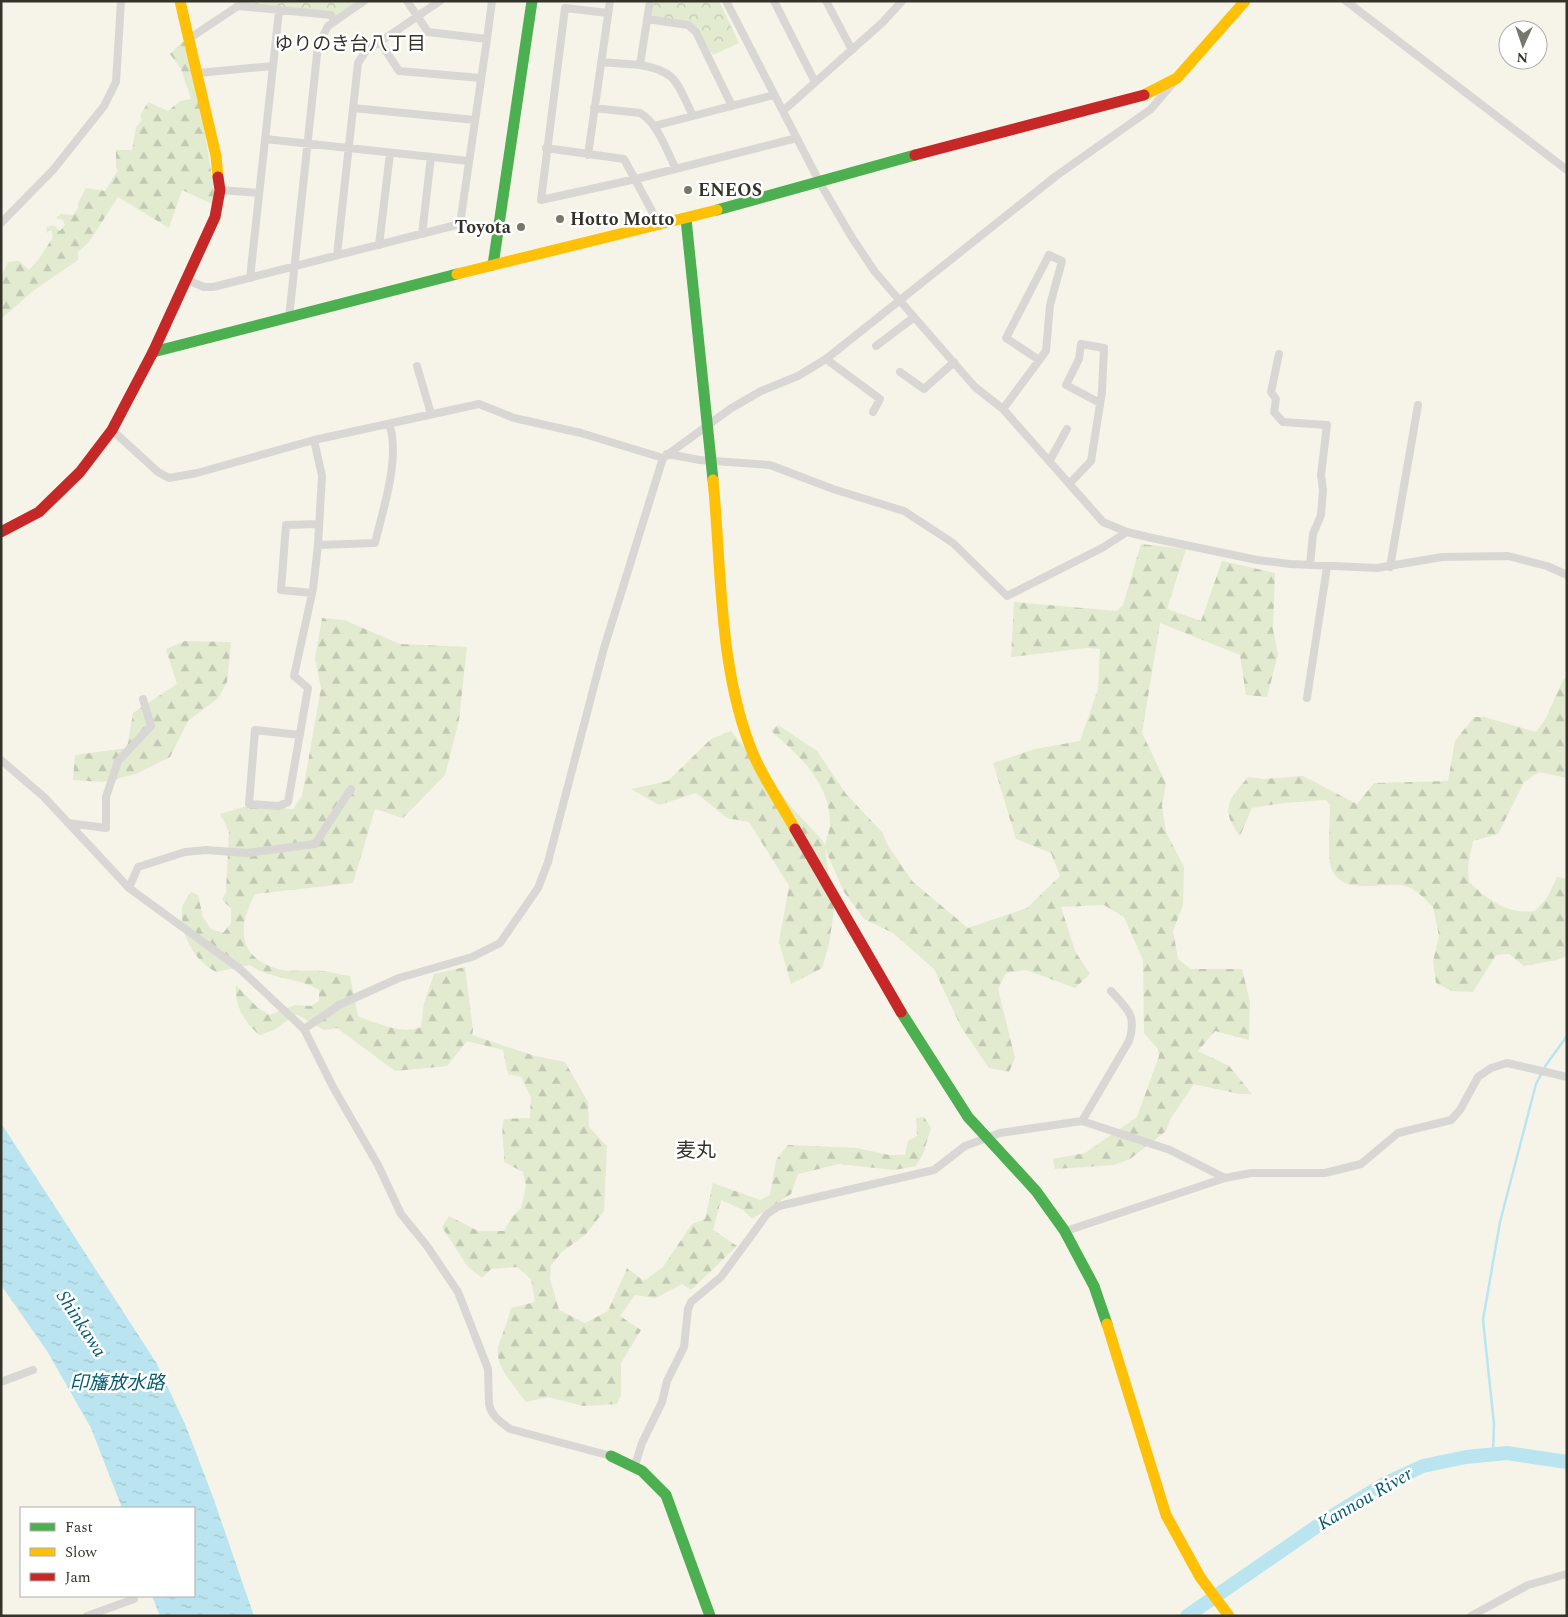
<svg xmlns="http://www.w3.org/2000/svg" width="1568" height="1617" font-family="Spectral,'Noto Sans JP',serif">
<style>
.forest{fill:url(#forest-firs)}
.park{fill:url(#park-crowns)}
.water{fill:url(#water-ripples)}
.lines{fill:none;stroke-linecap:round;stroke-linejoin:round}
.stream{stroke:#bae5f0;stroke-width:2.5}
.river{stroke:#bae5f0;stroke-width:14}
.street{stroke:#d8d7d4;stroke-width:8}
.fast{stroke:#4caf50;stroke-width:11}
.slow{stroke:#ffc107;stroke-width:11}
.jam{stroke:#c62828;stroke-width:11}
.poi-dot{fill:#78776c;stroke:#fff;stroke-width:2}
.labels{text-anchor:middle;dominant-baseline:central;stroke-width:5;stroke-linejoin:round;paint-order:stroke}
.poi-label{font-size:18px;font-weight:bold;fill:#34332a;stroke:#fff;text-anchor:start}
.neighbourhood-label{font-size:19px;fill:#34332a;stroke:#fff}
.water-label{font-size:19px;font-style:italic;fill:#055b70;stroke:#fff}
.quarter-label{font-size:20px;fill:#34332a;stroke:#fff}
</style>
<defs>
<pattern id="forest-firs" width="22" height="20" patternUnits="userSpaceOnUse" patternTransform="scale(1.25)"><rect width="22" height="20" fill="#e2ead0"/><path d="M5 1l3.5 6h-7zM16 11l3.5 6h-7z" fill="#c2c9b3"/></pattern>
<pattern id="park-crowns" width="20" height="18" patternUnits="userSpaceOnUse" patternTransform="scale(1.25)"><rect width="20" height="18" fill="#e2ead0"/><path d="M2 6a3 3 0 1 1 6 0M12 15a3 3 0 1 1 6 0" fill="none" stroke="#c2c9b3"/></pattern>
<pattern id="water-ripples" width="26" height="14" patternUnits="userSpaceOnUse" patternTransform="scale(1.25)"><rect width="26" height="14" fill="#bae5f0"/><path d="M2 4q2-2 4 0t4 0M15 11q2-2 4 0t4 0" fill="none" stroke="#a0c5ce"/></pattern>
</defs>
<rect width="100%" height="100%" fill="#f6f4e8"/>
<!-- forest -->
<path class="forest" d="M 186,41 L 201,108 L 214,190 L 212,204 L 182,190 L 169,228 L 118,197 L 89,242 L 78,252 L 78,260 L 33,291 L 1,319 L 1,276 L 8,262 L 19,261 L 29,270 L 39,259 L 53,237 L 51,230 L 46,233 L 47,227 L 53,225 L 60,231 L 65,225 L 62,219 L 57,219 L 57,217 L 61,214 L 73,215 L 78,208 L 78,203 L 86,188 L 105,191 L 118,170 L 116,168 L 116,150 L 132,150 L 136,127 L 142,120 L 140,116 L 148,102 L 168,111 L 180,101 L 191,99 L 181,69 L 170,54 L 182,42 Z
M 1141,544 L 1186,549 L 1167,609 L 1201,621 L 1222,561 L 1275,573 L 1273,629 L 1278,654 L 1267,697 L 1246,695 L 1240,655 L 1160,623 L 1142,733 L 1166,783 L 1162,806 L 1166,832 L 1184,867 L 1183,905 L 1173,931 L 1178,959 L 1191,969 L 1242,969 L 1250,1002 L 1249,1040 L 1215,1031 L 1198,1051 L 1229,1066 L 1252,1094 L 1239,1094 L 1194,1084 L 1171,1118 L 1166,1131 L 1130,1159 L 1114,1165 L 1055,1169 L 1053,1159 L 1085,1153 L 1137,1117 L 1159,1056 L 1158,1049 L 1144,1033 L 1143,960 L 1124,917 L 1104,905 L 1061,907 L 1075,951 L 1090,974 L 1075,988 L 1026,970 L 1006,973 L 998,989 L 1015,1058 L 1009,1072 L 989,1068 L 961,1027 L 934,969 L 893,933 L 864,919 L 844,892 L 825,849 L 834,910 L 829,944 L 822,968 L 791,984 L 779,942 L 789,886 L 749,822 L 727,818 L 696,793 L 659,805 L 631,789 L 668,781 L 711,739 L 731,731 L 795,811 L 823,841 L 825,846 C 826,839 830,830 830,823 C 830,783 799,755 771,731 L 778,725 L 817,751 L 846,794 L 882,832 L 888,846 L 913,882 L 968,928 L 1027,908 L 1060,876 L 1051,853 L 1016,839 L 993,763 L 1035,749 L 1080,741 L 1098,689 L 1100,649 L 1086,648 L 1011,657 L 1014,602 L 1117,611 L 1123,605 Z
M 322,618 L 344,620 L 400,644 L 467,647 L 459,720 L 445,775 L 403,818 L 375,809 L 353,883 L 255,894 C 238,927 236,956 278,969 C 292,973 309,969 324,971 C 332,972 341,975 350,976 L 358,1016 C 376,1023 402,1035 421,1027 L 424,1003 L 434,974 L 465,967 L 473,1030 L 472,1035 L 535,1056 L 565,1062 L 588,1102 L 589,1127 L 607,1146 L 604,1211 L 586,1234 L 562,1252 L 551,1265 L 550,1279 L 559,1310 L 585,1323 L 608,1311 L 627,1268 L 644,1281 L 663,1267 L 692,1224 L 705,1219 L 713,1183 L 760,1200 L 770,1195 L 776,1160 L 788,1145 L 857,1148 L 889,1155 L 905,1155 L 908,1141 L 917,1136 L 916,1118 L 924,1117 L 931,1128 L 923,1154 L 916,1166 L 894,1170 L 839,1164 L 798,1174 L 791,1194 L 752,1219 L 743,1210 L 721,1200 L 713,1230 L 737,1246 L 691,1290 L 682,1284 L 656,1298 L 635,1295 L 620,1316 L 641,1330 L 621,1363 L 621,1395 L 617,1404 L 583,1406 L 548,1397 L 526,1402 C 515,1386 492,1365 499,1344 C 503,1332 508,1321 511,1308 L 535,1302 L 531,1279 L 517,1267 L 491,1269 L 482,1278 L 468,1267 L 442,1227 L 449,1216 L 478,1231 L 504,1231 L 512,1217 L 521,1208 L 526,1186 L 523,1172 L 504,1162 C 505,1148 500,1132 504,1119 L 530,1118 L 531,1097 L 521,1077 L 508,1074 L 503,1050 L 467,1041 L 447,1066 L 395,1071 L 337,1028 L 324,1030 L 296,1014 L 274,1030 L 260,1035 C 245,1024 234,1005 236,985 L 257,1007 L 269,1015 L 295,1005 L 311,1006 L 319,1001 L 319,990 C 298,977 268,979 250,965 L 216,972 C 194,961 180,934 182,909 C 182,904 188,896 191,892 L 198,895 L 203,917 L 211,929 L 223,933 L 231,923 L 231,908 L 222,900 L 226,892 L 229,831 L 220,814 L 244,807 L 293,809 L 302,796 L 321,688 L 315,659 Z
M 185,641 L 231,642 L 227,682 L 218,698 L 188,721 L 170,757 L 136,774 L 103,782 L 73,780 L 75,755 L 127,748 L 133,713 L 177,684 L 166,649 Z
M 1567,677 L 1567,778 L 1539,772 L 1524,782 L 1498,834 L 1473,841 L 1468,865 L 1469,882 C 1487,899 1508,915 1535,911 L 1547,898 L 1557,877 L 1567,879 L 1567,956 L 1557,960 L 1524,966 L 1509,954 L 1496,955 L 1473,992 L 1452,991 L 1436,983 L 1433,961 L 1439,936 L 1433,907 C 1426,900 1416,889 1406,886 C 1382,880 1346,898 1332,870 C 1327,862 1330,818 1330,805 L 1326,800 L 1283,803 L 1252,808 L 1240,836 C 1219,809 1229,800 1248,777 L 1264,779 L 1303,776 L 1357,804 L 1374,783 L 1448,781 L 1455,741 L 1474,717 L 1484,717 L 1536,732 L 1546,718 L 1563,680 Z"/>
<!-- park -->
<path class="park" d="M 234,1 L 361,1 L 334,20 L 332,14 L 234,4 Z
M 654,1 L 719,1 L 739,43 L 713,55 C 691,18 694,23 652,16 Z"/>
<!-- water -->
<path class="water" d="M 1,1123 L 157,1364 L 185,1424 L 213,1497 L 254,1616 L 160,1616 L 152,1596 L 194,1596 L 194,1508 L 122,1508 L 91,1428 L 47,1351 L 1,1285 Z"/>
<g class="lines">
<!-- stream -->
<path class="stream" d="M 1493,1455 L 1494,1424 L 1483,1320 L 1500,1222 L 1536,1084 L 1546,1065 L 1567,1036"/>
<!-- river -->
<path class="river" d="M 1187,1616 L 1329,1518 L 1386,1483 L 1423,1466 L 1466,1457 L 1507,1453 L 1567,1462"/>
<!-- street -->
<path class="street" d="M 726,1 L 820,183 L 851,236 L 875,272 L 975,387 L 1003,409 L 1103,522 L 1127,532 L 1152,538 L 1257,560 L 1290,564 L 1377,568 L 1442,557 L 1508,556 L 1547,566 L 1567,575
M 774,1 L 815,82
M 826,1 L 852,50
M 1346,1 L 1567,170
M 608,13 L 565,8 L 541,200 L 636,179 L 797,138
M 647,19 L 688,25 L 696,32 L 732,106
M 190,38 L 238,6 L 331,15 L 334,20
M 487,39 L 492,1
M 380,42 L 399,71 L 481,78
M 601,62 L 640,65 L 650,1
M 640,65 C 678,71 677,84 693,116
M 198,73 L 273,66
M 353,108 L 475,120
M 594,108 L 640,113 C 658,123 667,152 676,169
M 783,111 L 883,22 L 902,1
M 654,126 L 774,95
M 265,139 L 469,161
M 546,148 L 624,159 L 660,226
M 588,155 L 610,1
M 220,190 L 259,193
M 1,223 L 53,170 L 104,106 L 116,82 L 121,1
M 422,234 L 431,157
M 379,245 L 390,153
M 337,255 L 358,63 L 365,52 L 440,1
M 250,278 L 279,11
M 187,280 L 204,287 L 213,287 L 460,224 L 487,39 L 428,32 L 407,1
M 289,318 L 318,45 L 328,26 L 364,1
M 876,346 L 913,318
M 1279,354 L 1271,392 L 1276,399 L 1274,412 L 1283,422 L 1327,425 L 1321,475 L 1323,490 L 1321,515 L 1313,534 L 1310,565
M 826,359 L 880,399 L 873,412
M 417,366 L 431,414
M 900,372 L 924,389 L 954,362
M 1003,409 L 1046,351 L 1050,305 L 1062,261 L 1049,255 L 1006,338 L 1039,360
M 112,430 L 158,472 L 169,478 L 197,473 L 314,440 L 479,404 L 514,418 L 581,433 L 663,458
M 667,454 L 700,460 L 770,465 L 833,489 L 904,511 L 953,543 L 1007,596 L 1102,548 L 1127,532
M 1050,460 L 1067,429
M 1070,483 L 1091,461 L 1102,392 L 1104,348 L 1081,344 L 1079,359 L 1066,385 L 1100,403
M 318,545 L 375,543 C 383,509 401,457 389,424
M 1390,567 L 1418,405
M 312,593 L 281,590 L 286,525 L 319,524
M 1307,698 L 1327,567
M 300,735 L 255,730 L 249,804 L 279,806 L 288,802 L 308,688 L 294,676 L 313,589 L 318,545 L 322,476 L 314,440
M 1,760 L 44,797 L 129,888 L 240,969 L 304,1029 L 333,1087 L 378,1165 L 401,1214 L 427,1246 L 458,1292 L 488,1369 L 489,1404 C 491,1416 501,1422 510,1429 L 611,1456
M 68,823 L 106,828 L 106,797 L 118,761 L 151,726 L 143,699
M 129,888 L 138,867 L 185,852 L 206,850 L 247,853 L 315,844 L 351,789
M 304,1029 L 341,1004 L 399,978 L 472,957 L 500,943 L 538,888 L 548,862 L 604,648 L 663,458 L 730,409 L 761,391 L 798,376 L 826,359 L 1056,176 L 1151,109 L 1174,82
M 1082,1121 L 1129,1041 C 1137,1015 1128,1010 1111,991
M 1066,1231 L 1225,1178 L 1251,1173 L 1325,1173 L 1361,1164 L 1398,1133 L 1451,1120 L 1460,1110 L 1478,1077 L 1491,1068 L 1507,1063 L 1567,1077
M 1,1382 L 33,1370
M 635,1465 L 642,1443 L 662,1402 L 667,1381 L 684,1347 L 688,1309 L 691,1302 L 721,1277 L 767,1214 L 779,1206 L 934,1170 L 965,1146 L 1000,1133 L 1082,1121 L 1170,1150 L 1225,1178
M 87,1616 L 134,1599
M 1471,1616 L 1528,1585 L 1567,1574"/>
<!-- fast -->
<path class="fast" d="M 717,210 L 915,155
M 686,219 L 713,480
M 493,265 L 532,1
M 153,352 L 457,274
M 901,1012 L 968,1117 L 1036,1191 L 1064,1230 L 1094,1286 L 1107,1324
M 611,1456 L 642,1471 L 666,1495 L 710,1616"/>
<!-- slow -->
<path class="slow" d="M 180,1 L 216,156 L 218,177
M 1144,95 L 1177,78 L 1245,1
M 457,274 L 717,210
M 713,480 C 722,571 718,671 754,756 C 765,781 782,805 795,829
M 1107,1324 L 1166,1515 L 1200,1577 L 1229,1616"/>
<!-- jam -->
<path class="jam" d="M 915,155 L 1144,95
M 1,532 L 39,512 L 80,472 L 112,430 L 153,352 L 215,217 L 220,190 L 218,177
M 795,829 L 901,1012"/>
</g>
<!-- markers -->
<g class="poi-dot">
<circle cx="688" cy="190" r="5"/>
<circle cx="560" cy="219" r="5"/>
<circle cx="521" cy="227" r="5"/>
</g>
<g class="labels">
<!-- poi labels -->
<g class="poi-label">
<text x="698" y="190">ENEOS</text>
<text x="570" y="219">Hotto Motto</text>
<text x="511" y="227" text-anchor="end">Toyota</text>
</g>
<!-- neighbourhood labels -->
<g class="neighbourhood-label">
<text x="350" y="44">ゆりのき台八丁目</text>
</g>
<!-- water labels -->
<g class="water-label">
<text transform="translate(81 1324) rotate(57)">Shinkawa</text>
<text x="117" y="1383">印旛放水路</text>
<text transform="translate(1365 1499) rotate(-30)">Kannou River</text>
</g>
<!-- quarter labels -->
<g class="quarter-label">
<text x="696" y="1151">麦丸</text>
</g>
</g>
<!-- border -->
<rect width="1568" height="1617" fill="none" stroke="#34332a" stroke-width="5"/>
<!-- legend -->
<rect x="20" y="1507" width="175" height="90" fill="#ffffff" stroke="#aeadaa"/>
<rect x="30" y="1523" width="25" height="8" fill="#4caf50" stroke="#aeadaa"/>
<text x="65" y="1532" font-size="15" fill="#34332a">Fast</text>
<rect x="30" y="1548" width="25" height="8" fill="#ffc107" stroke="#aeadaa"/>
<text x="65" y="1557" font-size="15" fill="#34332a">Slow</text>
<rect x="30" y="1573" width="25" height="8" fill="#c62828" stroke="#aeadaa"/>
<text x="65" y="1582" font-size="15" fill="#34332a">Jam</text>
<!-- north arrow -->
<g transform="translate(1523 45) rotate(183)"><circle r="24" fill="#ffffff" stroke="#aeadaa"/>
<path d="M0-4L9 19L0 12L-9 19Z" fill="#78776c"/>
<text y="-8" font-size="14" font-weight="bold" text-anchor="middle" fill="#34332a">N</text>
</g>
</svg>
